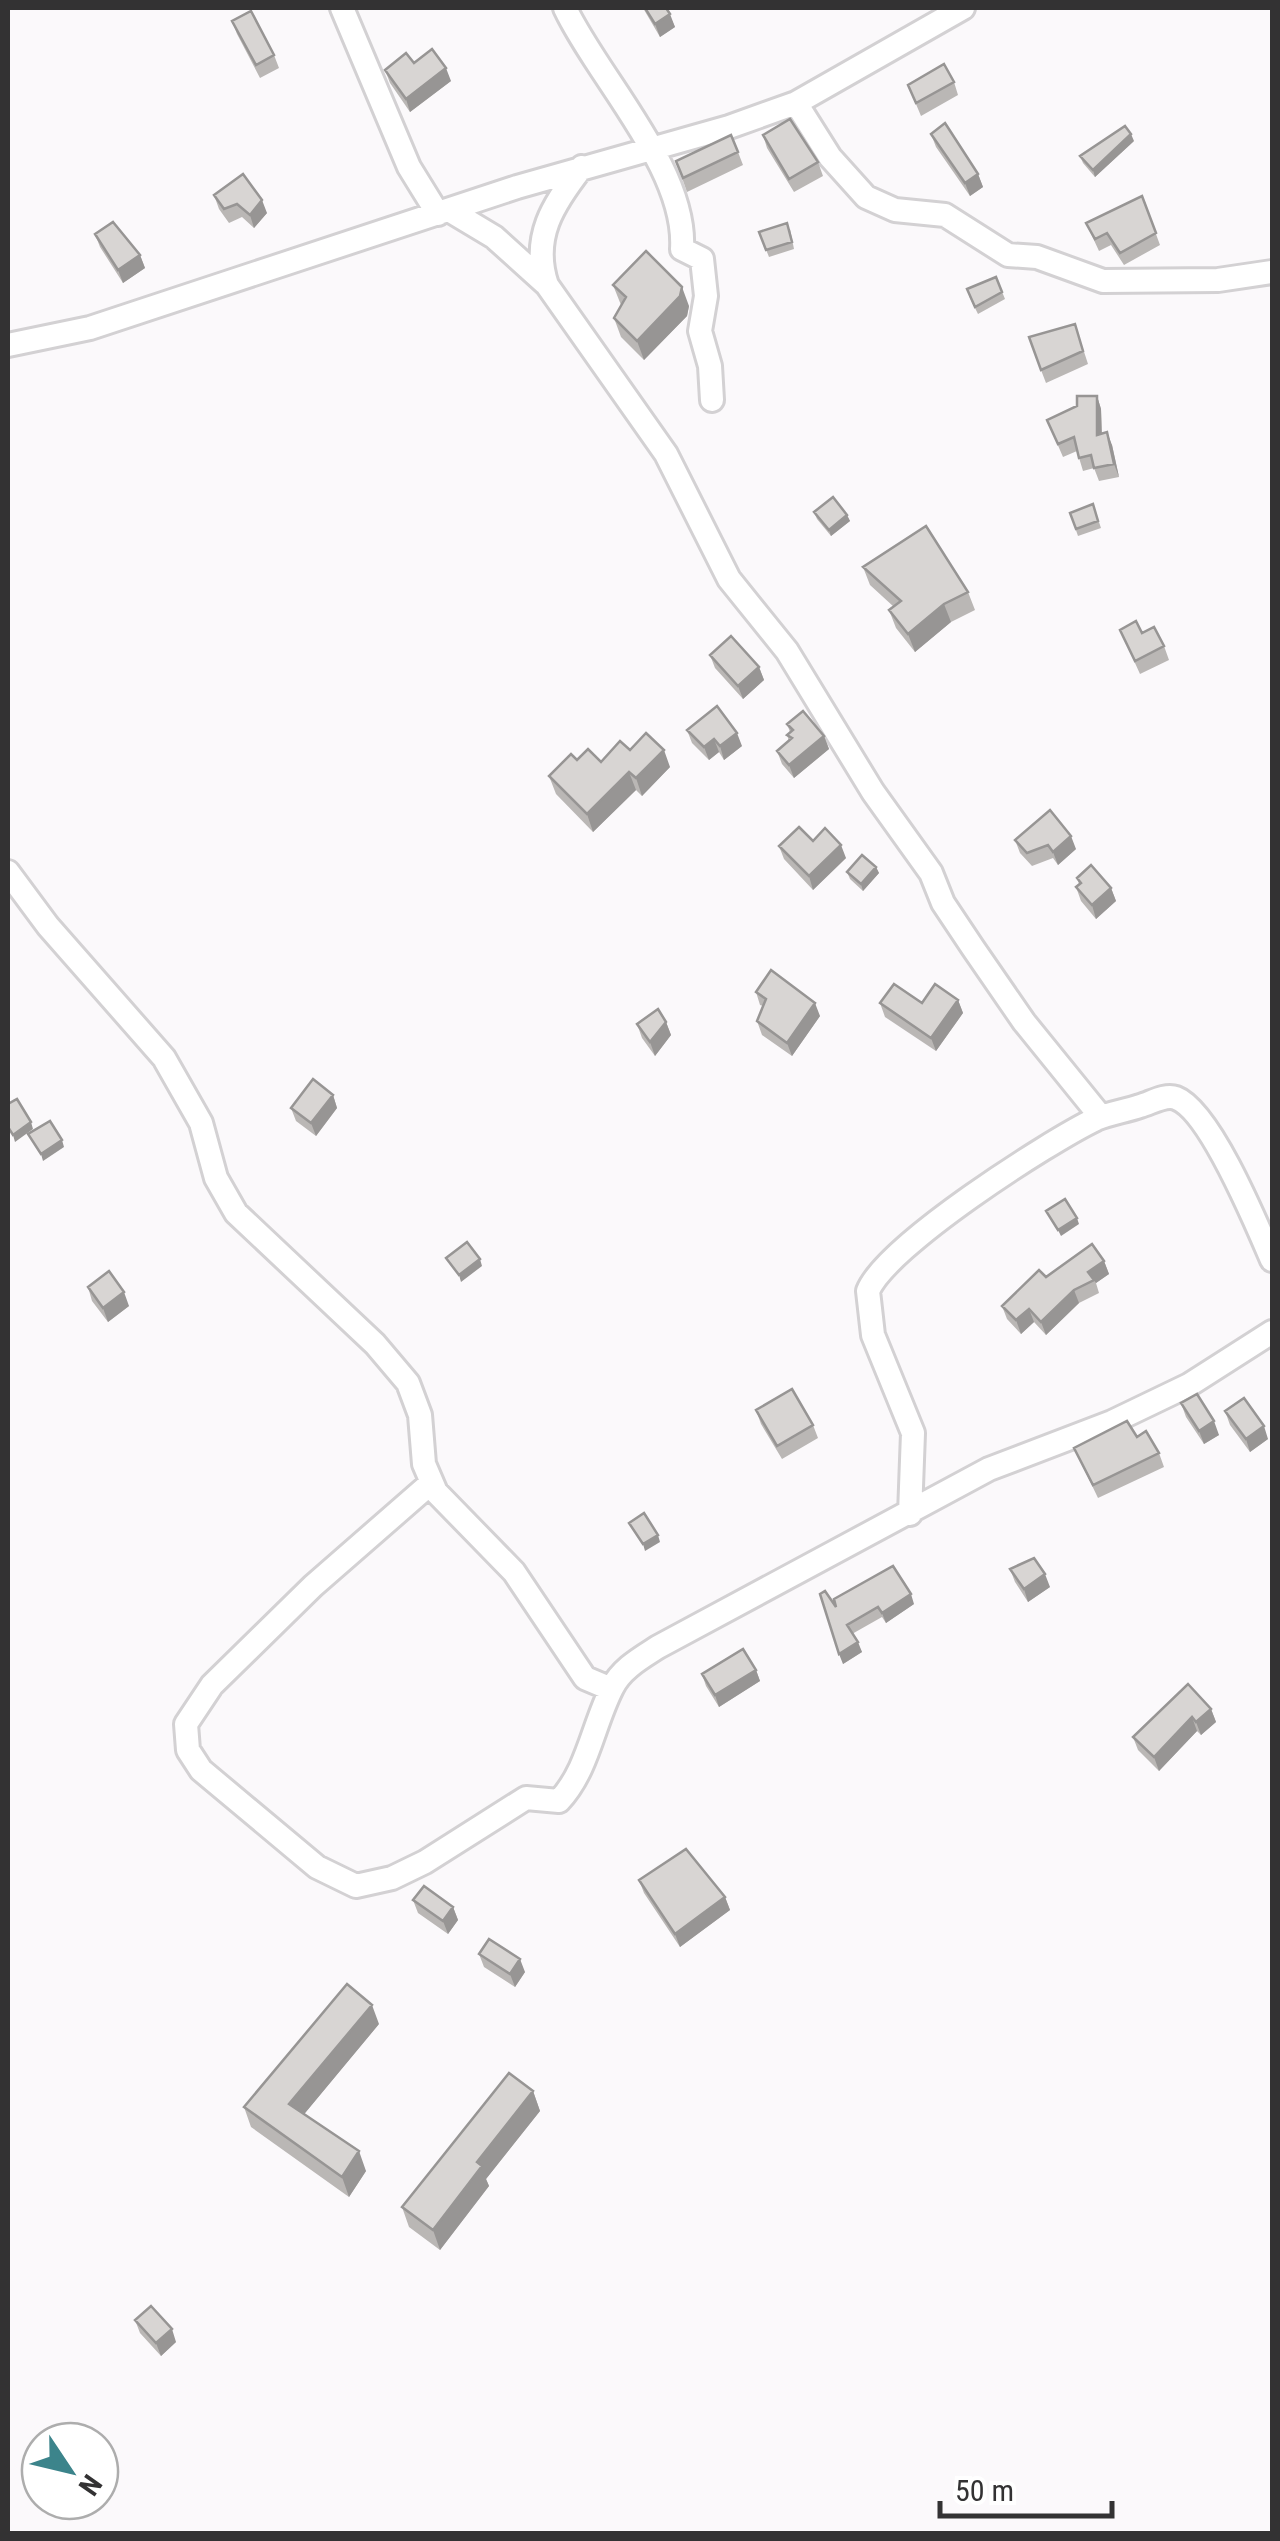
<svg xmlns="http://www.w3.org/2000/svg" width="1280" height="2541" font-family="'Roboto Condensed',sans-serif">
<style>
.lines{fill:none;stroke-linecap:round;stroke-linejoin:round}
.minor-casing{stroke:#d3d1d3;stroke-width:28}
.minor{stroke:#fff;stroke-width:22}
.wall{fill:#bab7b5}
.shaded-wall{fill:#979594}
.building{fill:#d8d5d3;stroke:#979594;stroke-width:2.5}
</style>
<rect width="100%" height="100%" fill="#fbf9fb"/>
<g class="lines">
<defs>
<path id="minor" d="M 342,8 L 409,167 L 438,214
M 565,8 C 598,78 687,169 682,249 L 702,259 L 706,296 L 700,331 L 710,366 L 712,400
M 796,103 L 830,157 L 866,197 L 895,210 L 945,215 L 1008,255 L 1037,257 L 1103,281 L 1218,280 L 1272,272
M 582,167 C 553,204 531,238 547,285 L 666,454 L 729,579 L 787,651 L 873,792 L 931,873 L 943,903 L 973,948 L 1024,1022 L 1101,1117
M 449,210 L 494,237 L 545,283
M 8,345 L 90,328 L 517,187 L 729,127 L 796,103 L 963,8
M 8,872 L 48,926 L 164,1058 L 201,1123 L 216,1178 L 236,1213 L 375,1344 L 408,1383 L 420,1415 L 424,1464 L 436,1492 L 514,1572 L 585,1678 L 611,1689
M 431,1483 L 313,1586 L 212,1685 L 186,1724 L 188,1750 L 201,1770 L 317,1867 L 356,1886 L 392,1878 L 425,1862 L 526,1798 L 559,1801 C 588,1770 593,1725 612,1688 C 621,1669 641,1658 658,1647 L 989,1469 L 1112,1422 L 1189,1385 L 1272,1332
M 910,1514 L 913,1433 L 873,1335 L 868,1291 C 886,1246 1048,1142 1096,1119 C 1110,1113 1126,1111 1140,1106 C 1151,1103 1165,1094 1176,1098 C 1210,1111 1257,1225 1272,1260"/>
</defs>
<!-- minor casing -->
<use href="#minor" class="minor-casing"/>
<!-- minor -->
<use href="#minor" class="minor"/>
</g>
<!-- wall -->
<path class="wall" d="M 643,8 L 666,8 L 675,27 L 660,37 Z
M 232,21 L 274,55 L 279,68 L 260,78 L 237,34 Z
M 414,63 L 451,81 L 410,112 L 390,83 L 385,70 Z
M 954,82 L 958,95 L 921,116 L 908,85 Z
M 931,134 L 978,174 L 983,187 L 970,196 L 936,147 Z
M 763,135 L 818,162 L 823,176 L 794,192 L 767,148 Z
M 1134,141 L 1095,177 L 1083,163 L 1080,156 Z
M 738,152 L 743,165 L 687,192 L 676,161 Z
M 214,195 L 267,213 L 254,228 L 242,217 L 229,223 L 219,209 Z
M 1142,196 L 1160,245 L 1124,265 L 1111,245 L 1099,251 L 1086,223 Z
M 790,229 L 794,249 L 769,257 L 759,232 Z
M 95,234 L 140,255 L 145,268 L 123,283 L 100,247 Z
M 996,277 L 1005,299 L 978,314 L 969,296 Z
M 613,285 L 689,306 L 687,316 L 644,360 L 621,337 L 614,318 L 621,305 Z
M 1075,324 L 1088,364 L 1046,383 L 1041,370 Z
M 1097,396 L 1101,409 L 1102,433 L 1112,445 L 1119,477 L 1099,481 L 1094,468 L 1083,471 L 1077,451 L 1063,457 L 1047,420 Z
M 1093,504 L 1101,528 L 1078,536 L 1070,513 Z
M 814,512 L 847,515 L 850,521 L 831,536 L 817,519 Z
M 863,567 L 968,592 L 975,610 L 951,622 L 915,652 L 896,628 L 889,610 L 894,607 L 870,585 Z
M 1120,630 L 1142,633 L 1164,646 L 1169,660 L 1140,674 Z
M 710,655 L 759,667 L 764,680 L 743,699 L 715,668 Z
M 787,724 L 824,736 L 829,749 L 794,778 L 782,764 L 777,751 L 789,741 L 787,735 L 790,732 Z
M 687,730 L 742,746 L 724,760 L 719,752 L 709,760 L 692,743 Z
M 630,750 L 670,767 L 642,796 L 636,790 L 593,832 L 556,794 L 549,776 L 577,760 L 601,762 Z
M 1015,840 L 1076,849 L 1058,865 L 1053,858 L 1032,866 L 1020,853 Z
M 813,841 L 846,858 L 813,890 L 784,859 L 779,846 Z
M 876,867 L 879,873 L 863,891 L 850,879 L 847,872 Z
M 1077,878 L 1111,888 L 1116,901 L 1096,919 L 1081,901 L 1076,887 L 1079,884 Z
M 756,992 L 820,1016 L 792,1056 L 762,1035 L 757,1021 L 763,1006 L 760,1005 Z
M 958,1000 L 963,1013 L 936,1051 L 885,1017 L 880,1003 L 922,1003 Z
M 666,1022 L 671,1035 L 655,1056 L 642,1038 L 637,1024 Z
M 333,1095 L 337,1108 L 316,1136 L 296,1121 L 291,1108 Z
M 1104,1261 L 1109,1274 L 1096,1283 L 1099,1293 L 1079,1303 L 1046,1335 L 1034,1322 L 1021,1334 L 1007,1319 L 1002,1306 L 1046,1277 Z
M 88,1287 L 129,1306 L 108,1322 L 92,1301 Z
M 1181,1403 L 1219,1435 L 1204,1444 L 1186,1417 Z
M 756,1410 L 813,1425 L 818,1438 L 782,1459 L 761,1424 Z
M 1225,1411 L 1268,1439 L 1250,1452 L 1230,1425 Z
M 1137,1437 L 1159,1453 L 1164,1467 L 1098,1498 L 1074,1448 Z
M 1010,1569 L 1050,1587 L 1028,1602 L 1015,1582 Z
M 914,1604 L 886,1623 L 882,1617 L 852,1634 L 862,1652 L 843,1664 L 836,1607 Z
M 756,1670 L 760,1681 L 719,1707 L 706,1686 L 702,1674 Z
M 1211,1709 L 1216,1722 L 1201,1735 L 1197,1731 L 1159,1771 L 1138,1750 L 1133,1737 Z
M 639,1880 L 725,1897 L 730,1910 L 680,1947 L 644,1893 Z
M 413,1900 L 453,1907 L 458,1920 L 448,1934 L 418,1913 Z
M 479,1954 L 525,1972 L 515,1987 L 484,1967 Z
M 379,2024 L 304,2114 L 366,2171 L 349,2197 L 251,2127 L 244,2107 Z
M 533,2091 L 540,2111 L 486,2179 L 489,2186 L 440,2250 L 409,2227 L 402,2207 Z
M 135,2320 L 176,2342 L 161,2356 L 140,2333 Z"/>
<!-- shaded-wall -->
<path class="shaded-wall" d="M 670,14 L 675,27 L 660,37 L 655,24 Z
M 446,68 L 451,81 L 410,112 L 406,99 Z
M 1131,134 L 1134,141 L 1095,177 L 1093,170 Z
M 978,174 L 983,187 L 970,196 L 965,183 Z
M 262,200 L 267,213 L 254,228 L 250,215 Z
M 140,255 L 145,268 L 123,283 L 118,270 Z
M 682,287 L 689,306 L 687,316 L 644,360 L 637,341 Z
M 1097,396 L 1101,409 L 1102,448 L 1097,435 Z
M 1107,432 L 1112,445 L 1119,477 L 1114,464 Z
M 847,515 L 850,521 L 831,536 L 829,530 Z
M 944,604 L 951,622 L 915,652 L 908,634 Z
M 759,667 L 764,680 L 743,699 L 738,686 Z
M 737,733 L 742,746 L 724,760 L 720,746 Z
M 824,736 L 829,749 L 794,778 L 789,765 Z
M 714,739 L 719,752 L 709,760 L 704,747 Z
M 664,750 L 670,767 L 642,796 L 636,778 Z
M 629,772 L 636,790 L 593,832 L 587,814 Z
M 1071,836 L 1076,849 L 1058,865 L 1053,852 Z
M 841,845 L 846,858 L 813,890 L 809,876 Z
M 876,867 L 879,873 L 863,891 L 861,884 Z
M 1111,888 L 1116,901 L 1096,919 L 1092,905 Z
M 958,1000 L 963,1013 L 936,1051 L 931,1038 Z
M 815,1003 L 820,1016 L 792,1056 L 787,1043 Z
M 666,1022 L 671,1035 L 655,1056 L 650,1042 Z
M 333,1095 L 337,1108 L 316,1136 L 311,1123 Z
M 31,1122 L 33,1129 L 15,1142 L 13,1135 Z
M 62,1140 L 64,1147 L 43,1161 L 41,1154 Z
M 1077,1218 L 1079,1224 L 1061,1236 L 1058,1230 Z
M 480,1259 L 482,1266 L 461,1282 L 459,1275 Z
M 1104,1261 L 1109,1274 L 1096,1283 L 1088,1272 Z
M 1074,1290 L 1079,1303 L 1046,1335 L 1041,1322 Z
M 124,1292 L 129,1306 L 108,1322 L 103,1308 Z
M 1029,1309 L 1034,1322 L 1021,1334 L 1016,1320 Z
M 1214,1421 L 1219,1435 L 1204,1444 L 1199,1431 Z
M 1264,1426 L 1268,1439 L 1250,1452 L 1246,1439 Z
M 658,1535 L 660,1542 L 645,1551 L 643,1544 Z
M 1045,1574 L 1050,1587 L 1028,1602 L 1024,1589 Z
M 911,1594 L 914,1604 L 886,1623 L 882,1613 Z
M 858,1642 L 862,1652 L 843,1664 L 839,1654 Z
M 756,1670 L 760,1681 L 719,1707 L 715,1695 Z
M 1211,1709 L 1216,1722 L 1201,1735 L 1196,1722 Z
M 1192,1717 L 1197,1731 L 1159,1771 L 1154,1757 Z
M 725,1897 L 730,1910 L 680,1947 L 675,1934 Z
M 453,1907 L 458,1920 L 448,1934 L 443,1921 Z
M 520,1959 L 525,1972 L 515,1987 L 510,1974 Z
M 372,2005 L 379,2024 L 296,2124 L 289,2104 Z
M 533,2091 L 540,2111 L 486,2179 L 489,2186 L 440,2250 L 433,2230 L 477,2162 Z
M 359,2151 L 366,2171 L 349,2197 L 342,2177 Z
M 172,2329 L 176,2342 L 161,2356 L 156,2343 Z"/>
<!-- building -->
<path class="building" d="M 645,8 L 666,8 L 670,14 L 655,24 Z
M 251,11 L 274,55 L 256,65 L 232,21 Z
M 432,49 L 446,68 L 406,99 L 385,70 L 406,53 L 414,63 Z
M 944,64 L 954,82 L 916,103 L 908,85 Z
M 790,119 L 818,162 L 789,179 L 763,135 Z
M 945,123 L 978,174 L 965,183 L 931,134 Z
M 1125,126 L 1131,134 L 1093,170 L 1080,156 Z
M 731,135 L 738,152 L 683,178 L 676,161 Z
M 243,174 L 262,200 L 250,215 L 237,204 L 224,209 L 214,195 Z
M 1142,196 L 1156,233 L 1120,253 L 1107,233 L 1095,239 L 1086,223 Z
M 113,222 L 140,255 L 118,270 L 95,234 Z
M 787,223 L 792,242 L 766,250 L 759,232 Z
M 646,251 L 682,287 L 680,296 L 637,341 L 614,318 L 626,297 L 613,285 Z
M 996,277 L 1002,292 L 975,307 L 967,289 Z
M 1075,324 L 1083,351 L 1041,370 L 1029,337 Z
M 1077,396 L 1097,396 L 1097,435 L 1107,432 L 1114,464 L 1094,468 L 1091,455 L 1079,458 L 1074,437 L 1058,444 L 1047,420 L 1077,406 Z
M 833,497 L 847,515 L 829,530 L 814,512 Z
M 1093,504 L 1098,521 L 1076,529 L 1070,513 Z
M 926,526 L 968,592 L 944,604 L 908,634 L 889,610 L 901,601 L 863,567 Z
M 1136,621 L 1142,633 L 1154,627 L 1164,646 L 1135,661 L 1120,630 Z
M 731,636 L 759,667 L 738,686 L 710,655 Z
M 717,706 L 737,733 L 720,746 L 714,739 L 704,747 L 687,730 Z
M 803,711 L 824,736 L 789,765 L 777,751 L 792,738 L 787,735 L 793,730 L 787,724 Z
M 646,733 L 664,750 L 636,778 L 629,772 L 587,814 L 549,776 L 571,754 L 577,760 L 588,749 L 601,762 L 620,741 L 630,750 Z
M 1050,810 L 1071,836 L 1053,852 L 1048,845 L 1027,853 L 1015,840 Z
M 799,827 L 813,841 L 825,828 L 841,845 L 809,876 L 779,846 Z
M 862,855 L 876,867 L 861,884 L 847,872 Z
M 1091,865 L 1111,888 L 1092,905 L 1076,887 L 1081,883 L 1077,878 Z
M 771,970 L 815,1003 L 787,1043 L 757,1021 L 766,999 L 756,992 Z
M 894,984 L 922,1003 L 935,984 L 958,1000 L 931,1038 L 880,1003 Z
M 658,1009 L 666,1022 L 650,1042 L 637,1024 Z
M 313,1079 L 333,1095 L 311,1123 L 291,1108 Z
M 17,1099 L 31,1122 L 13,1135 L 8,1127 L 8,1104 Z
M 50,1121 L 62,1140 L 41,1154 L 28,1134 Z
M 1065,1199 L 1077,1218 L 1058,1230 L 1046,1211 Z
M 467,1242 L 480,1259 L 459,1275 L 446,1258 Z
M 1092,1244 L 1104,1261 L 1088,1272 L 1094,1280 L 1074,1290 L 1041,1322 L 1029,1309 L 1016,1320 L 1002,1306 L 1039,1270 L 1046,1277 Z
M 109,1271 L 124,1292 L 103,1308 L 88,1287 Z
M 792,1389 L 813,1425 L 777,1446 L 756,1410 Z
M 1197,1394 L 1214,1421 L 1199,1431 L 1181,1403 Z
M 1244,1398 L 1264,1426 L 1246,1439 L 1225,1411 Z
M 1127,1421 L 1137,1437 L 1146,1431 L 1159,1453 L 1093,1485 L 1074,1448 Z
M 644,1513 L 658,1535 L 643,1544 L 629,1523 Z
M 1034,1558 L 1045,1574 L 1024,1589 L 1010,1569 Z
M 893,1566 L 911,1594 L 882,1613 L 878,1607 L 847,1625 L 858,1642 L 839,1654 L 820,1594 L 825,1591 L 836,1607 L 834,1599 Z
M 743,1649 L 756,1670 L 715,1695 L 702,1674 Z
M 1188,1684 L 1211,1709 L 1196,1722 L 1192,1717 L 1154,1757 L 1133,1737 Z
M 686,1849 L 725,1897 L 675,1934 L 639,1880 Z
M 424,1886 L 453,1907 L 443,1921 L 413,1900 Z
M 489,1939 L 520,1959 L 510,1974 L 479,1954 Z
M 347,1984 L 372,2005 L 289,2104 L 359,2151 L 342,2177 L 244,2107 Z
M 509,2073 L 533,2091 L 477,2162 L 482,2166 L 433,2230 L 402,2207 Z
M 151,2306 L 172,2329 L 156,2343 L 135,2320 Z"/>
<!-- border -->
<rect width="1280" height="2541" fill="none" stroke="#333233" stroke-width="20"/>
<!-- north arrow -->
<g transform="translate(70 2471) rotate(125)"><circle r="48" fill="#ffffff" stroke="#adadad" stroke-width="2.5"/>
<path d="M0-8L18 38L0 25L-18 38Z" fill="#3c848b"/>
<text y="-15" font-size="28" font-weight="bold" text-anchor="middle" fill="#333233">N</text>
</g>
<!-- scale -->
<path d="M940 2501v15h172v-15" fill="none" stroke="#333233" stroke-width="5"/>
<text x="955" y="2501" font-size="30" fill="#333233" stroke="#ffffff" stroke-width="8" paint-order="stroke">50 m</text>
</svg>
